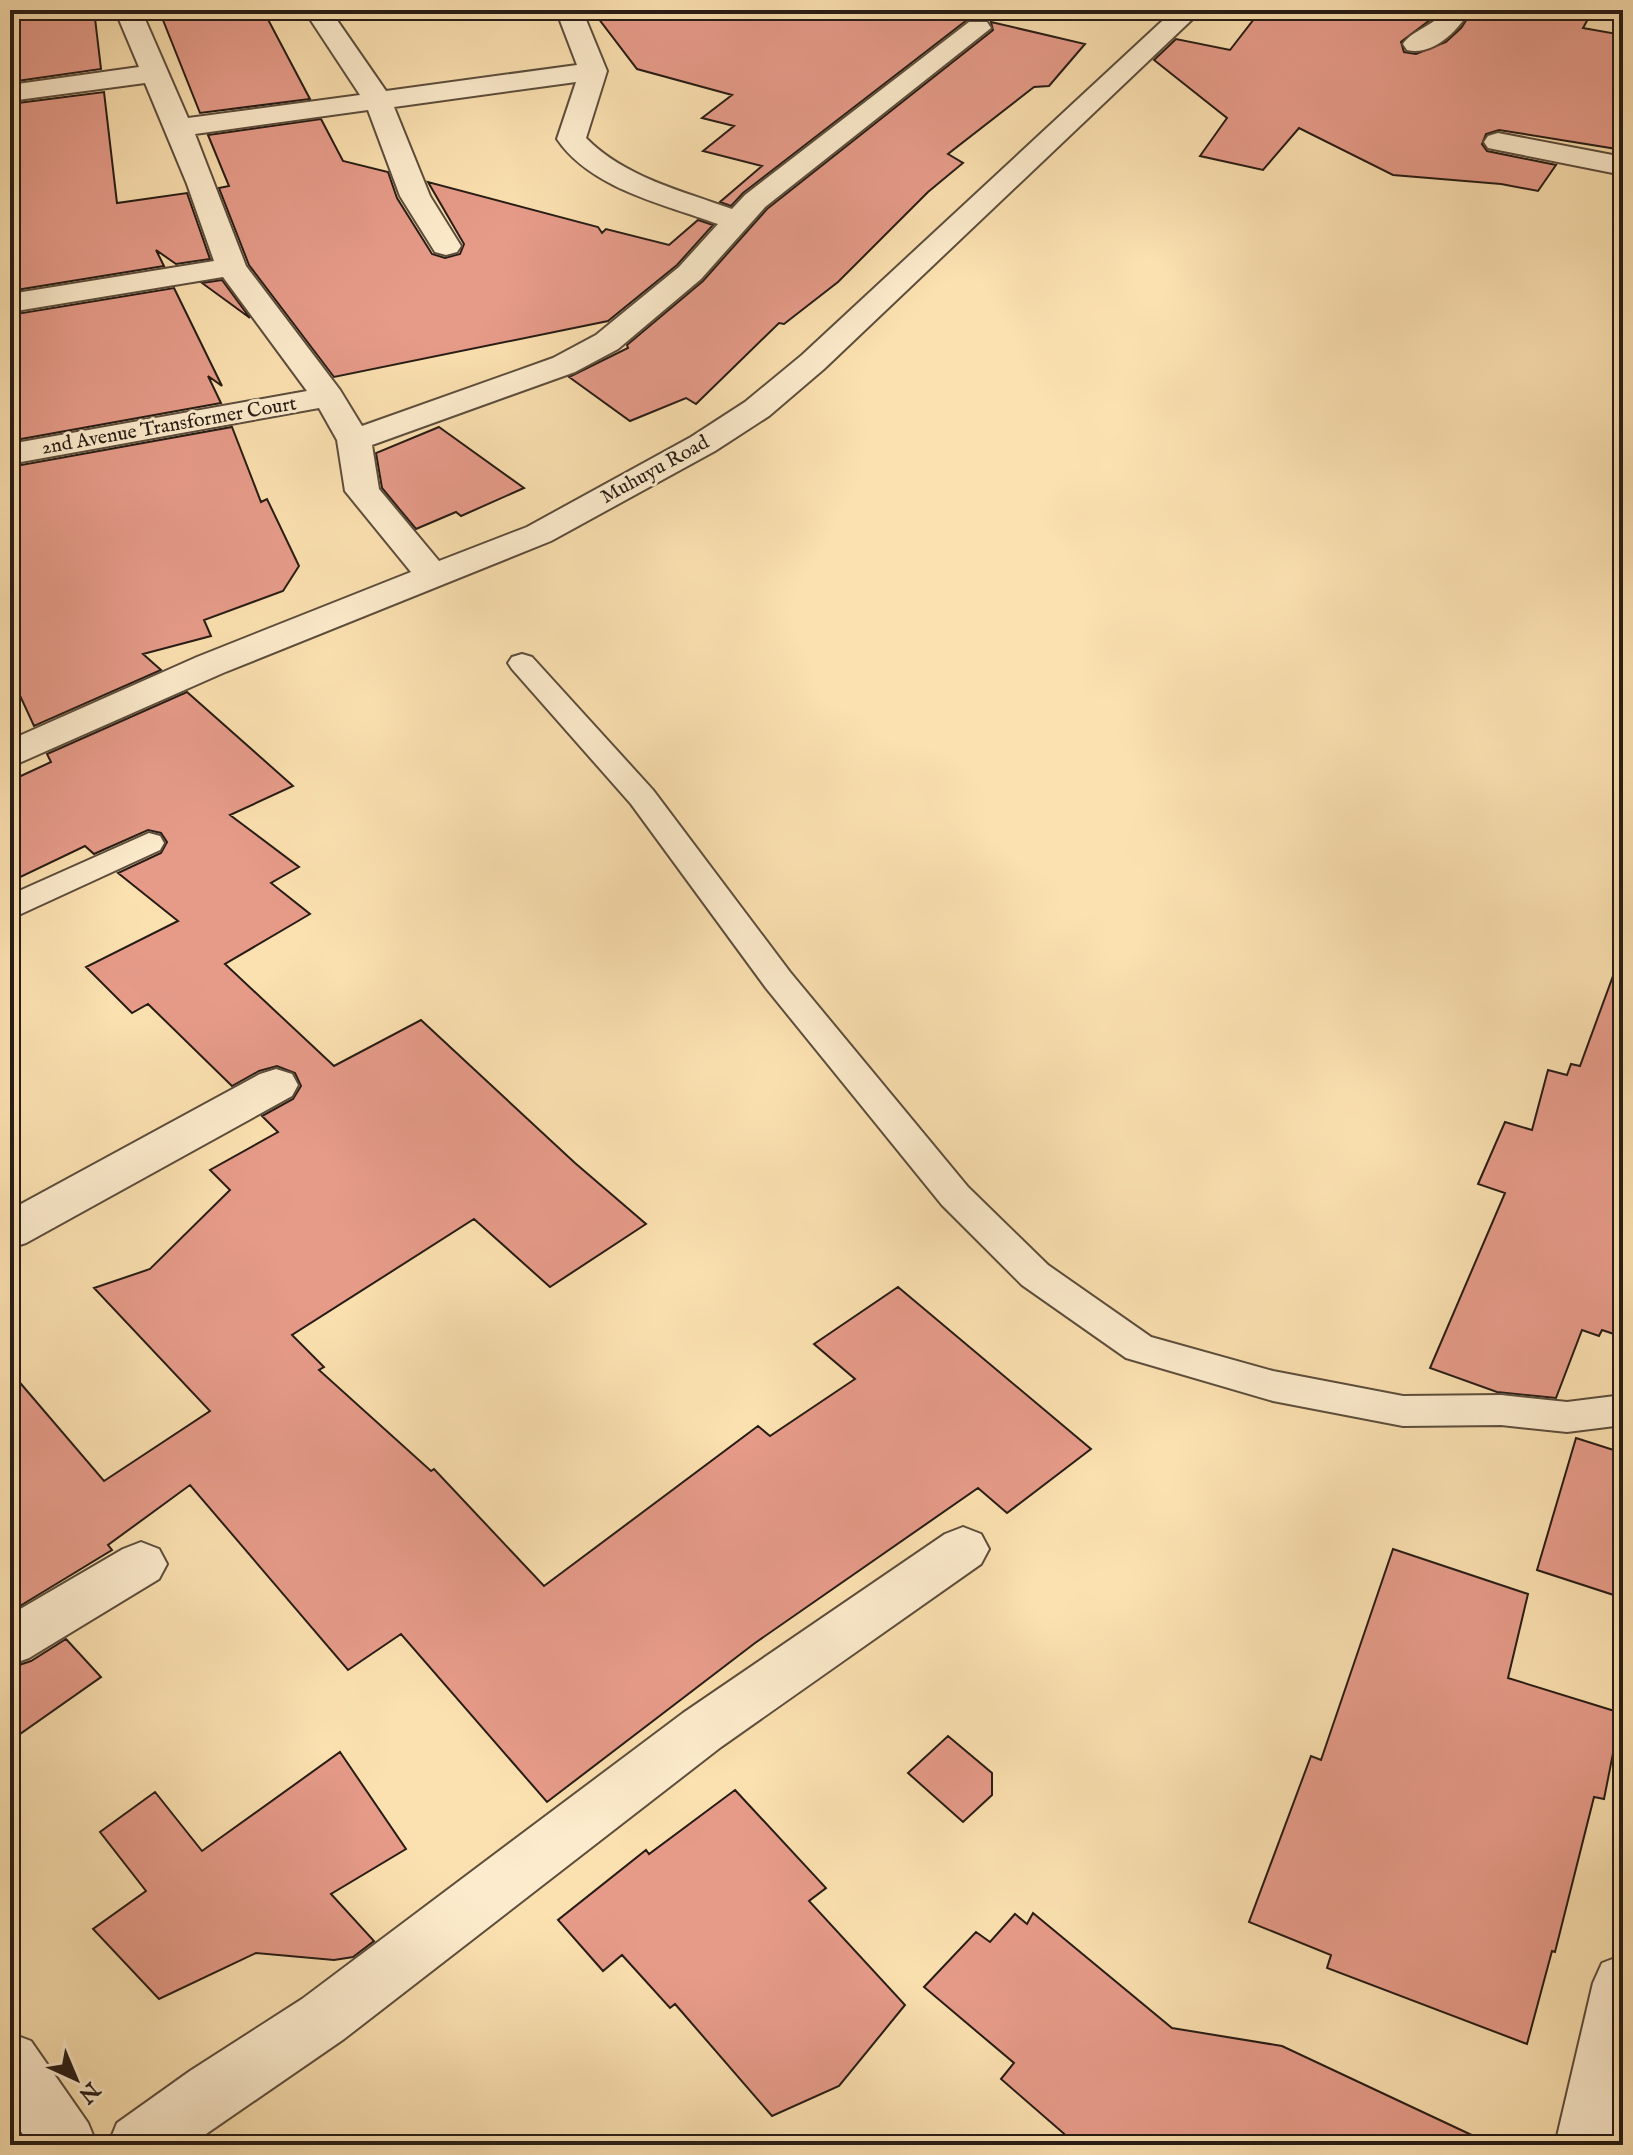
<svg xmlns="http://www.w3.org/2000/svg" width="1633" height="2155" font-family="'IM FELL English',serif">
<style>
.building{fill:#e69b89;stroke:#271c15;stroke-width:2}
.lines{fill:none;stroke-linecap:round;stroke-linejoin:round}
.lane-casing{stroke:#5c4d3c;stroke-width:4}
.street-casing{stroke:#5c4d3c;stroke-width:4}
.lane{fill:#fcebcc;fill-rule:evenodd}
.street{fill:#fcebcc;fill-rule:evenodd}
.labels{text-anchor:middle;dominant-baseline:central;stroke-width:6;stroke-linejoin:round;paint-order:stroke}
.far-street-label{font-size:20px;fill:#271c15;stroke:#fcebcc}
</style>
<rect width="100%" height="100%" fill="#fbe0b0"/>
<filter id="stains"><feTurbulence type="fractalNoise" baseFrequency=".0025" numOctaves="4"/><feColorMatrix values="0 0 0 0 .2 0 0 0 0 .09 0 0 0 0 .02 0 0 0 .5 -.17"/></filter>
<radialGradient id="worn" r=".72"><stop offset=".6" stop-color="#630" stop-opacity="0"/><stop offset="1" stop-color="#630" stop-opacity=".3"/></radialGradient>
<!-- building -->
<path class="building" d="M 84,10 L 94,10 L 101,69 L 10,82 L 10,21 Z
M 159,10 L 263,10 L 310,99 L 200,113 Z
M 592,10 L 939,10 L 977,19 L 967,20 L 743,193 L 731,206 L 720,202 L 762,166 L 703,151 L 734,126 L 702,118 L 732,95 L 637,69 Z
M 1261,10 L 1393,10 L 1434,17 L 1401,42 L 1404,52 L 1416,54 L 1446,42 L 1461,28 L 1473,10 L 1593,10 L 1583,28 L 1623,35 L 1623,150 L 1499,130 L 1486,134 L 1482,144 L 1487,151 L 1556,165 L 1538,191 L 1501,184 L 1393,175 L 1299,128 L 1263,170 L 1200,156 L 1227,118 L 1154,60 L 1176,39 L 1230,50 Z
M 991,22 L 1085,44 L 1049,86 L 1034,87 L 948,154 L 963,163 L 928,192 L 838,282 L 784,324 L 779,323 L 696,404 L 686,398 L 630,421 L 569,377 L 628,348 L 627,345 L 703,281 L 767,209 L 993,30 Z
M 104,92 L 117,203 L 187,193 L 210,259 L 176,264 L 156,250 L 164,266 L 10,291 L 10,104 Z
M 321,119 L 343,161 L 388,172 L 397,198 L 432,254 L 445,258 L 460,254 L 464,244 L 428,182 L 598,227 L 602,233 L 606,229 L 669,245 L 698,220 L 713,225 L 677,265 L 608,321 L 334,377 L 249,265 L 219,188 L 229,186 L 208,135 Z
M 222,280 L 250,318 L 202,283 Z
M 174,288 L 222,386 L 208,376 L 221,403 L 10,441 L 10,315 Z
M 232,427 L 261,502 L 267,499 L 299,566 L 283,591 L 204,620 L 211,636 L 143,654 L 161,670 L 34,726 L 10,674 L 10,467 Z
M 439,427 L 524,488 L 461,516 L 456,512 L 416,529 L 382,488 L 376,453 Z
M 187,692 L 293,786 L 230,815 L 299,867 L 271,883 L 310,914 L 225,964 L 334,1066 L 421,1020 L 575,1163 L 646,1224 L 550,1287 L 474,1219 L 292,1335 L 324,1367 L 319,1370 L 431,1471 L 434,1469 L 544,1586 L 758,1426 L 770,1436 L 855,1379 L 814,1344 L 898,1287 L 1091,1449 L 1007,1513 L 978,1488 L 755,1643 L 547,1802 L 401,1634 L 348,1670 L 190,1485 L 108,1545 L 112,1550 L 10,1612 L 10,1371 L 104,1481 L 210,1411 L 94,1288 L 150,1269 L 230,1190 L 210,1170 L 278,1132 L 262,1116 L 293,1099 L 301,1086 L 295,1073 L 277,1066 L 259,1071 L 232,1086 L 148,1004 L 132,1013 L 86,967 L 178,921 L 118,873 L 161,853 L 167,842 L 161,833 L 148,830 L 94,854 L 85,846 L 10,882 L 10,781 L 51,762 L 47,754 Z
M 1617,965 L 1623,966 L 1623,1337 L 1602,1330 L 1599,1336 L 1582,1330 L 1556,1398 L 1497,1392 L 1430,1368 L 1505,1193 L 1478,1184 L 1505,1122 L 1532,1130 L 1548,1070 L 1567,1075 L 1571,1064 L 1580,1066 Z
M 1576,1438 L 1623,1453 L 1623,1598 L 1537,1570 Z
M 1393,1549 L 1528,1594 L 1508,1678 L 1621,1713 L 1604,1799 L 1594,1797 L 1555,1952 L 1552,1951 L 1527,2044 L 1327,1968 L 1331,1955 L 1249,1922 L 1311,1756 L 1321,1760 Z
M 66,1639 L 101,1677 L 10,1741 L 10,1668 L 31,1661 Z
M 948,1736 L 992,1773 L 992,1795 L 963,1822 L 908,1773 Z
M 340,1752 L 406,1849 L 331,1894 L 374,1941 L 353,1957 L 334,1960 L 256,1953 L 159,1999 L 93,1929 L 146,1891 L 100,1832 L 155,1792 L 202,1851 Z
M 735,1790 L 826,1888 L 809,1901 L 905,2005 L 839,2086 L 772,2116 L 675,2004 L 670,2008 L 622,1955 L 603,1971 L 558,1920 L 646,1850 L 649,1854 Z
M 1033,1913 L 1172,2028 L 1282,2046 L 1493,2145 L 1077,2145 L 1001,2079 L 1014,2063 L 924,1987 L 976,1932 L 990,1942 L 1015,1914 L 1027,1924 Z"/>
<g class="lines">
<defs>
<path id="lane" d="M 522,654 L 532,657 L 653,790 L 790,972 L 968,1187 L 1048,1265 L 1151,1337 L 1273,1371 L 1403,1396 L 1501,1395 L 1567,1402 L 1623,1395 L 1623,1425 L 1567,1432 L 1501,1425 L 1403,1426 L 1273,1401 L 1126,1358 L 1022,1285 L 942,1205 L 766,988 L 631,804 L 512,669 L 508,663 L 512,657 Z
M 149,833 L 160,836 L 164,843 L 160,850 L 10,919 L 10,895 Z"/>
<path id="street" d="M 115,10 L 141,10 L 188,118 L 360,95 L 304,10 L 330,10 L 386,91 L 577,65 L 556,10 L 582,10 L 607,71 L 586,138 C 624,177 682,191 732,209 L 745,195 L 969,22 L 987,22 L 991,28 L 765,207 L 701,279 L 618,349 L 575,372 L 372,445 L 379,489 L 439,561 L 527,527 L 691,437 L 745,402 L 802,355 L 1174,10 L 1202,10 L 824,369 L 769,416 L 715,451 L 551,541 L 223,673 L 10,767 L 10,740 L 197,657 L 411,572 L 345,491 L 337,440 L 319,408 L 10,464 L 10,444 L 307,391 L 223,277 L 10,312 L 10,294 L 214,261 L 187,184 L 145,83 L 10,101 L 10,85 L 139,67 ZM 576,82 L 557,139 C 591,189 664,204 718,224 L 679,267 L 596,335 L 553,358 L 362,426 L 340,390 L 246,266 L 195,134 L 368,110 L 400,196 L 435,252 L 446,255 L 457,252 L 461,246 L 430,196 L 394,107 Z
M 1444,10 L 1470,10 C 1458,31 1433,56 1407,50 L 1403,44 C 1413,29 1434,27 1444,10 Z
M 1498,133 L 1623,157 L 1623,175 L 1488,148 L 1484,142 L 1488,136 Z
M 276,1069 L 292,1074 L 298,1085 L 292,1096 L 26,1243 L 10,1248 L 10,1210 L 260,1074 Z
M 963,1527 L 981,1534 L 989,1549 L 981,1564 L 721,1747 L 344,2039 L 190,2145 L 108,2145 L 117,2123 L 190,2071 L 302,1999 L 683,1713 L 945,1534 Z
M 141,1542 L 159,1549 L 167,1564 L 159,1579 L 29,1658 L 10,1665 L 10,1615 L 123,1549 Z
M 1623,1955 L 1623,2117 L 1617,2145 L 1555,2145 L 1593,1983 L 1602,1963 Z
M 10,2033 L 31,2041 L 88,2123 L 97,2145 L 30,2145 L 10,2115 Z"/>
</defs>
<!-- lane casing -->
<use href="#lane" class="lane-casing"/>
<!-- street casing -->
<use href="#street" class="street-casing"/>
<!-- lane -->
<use href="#lane" class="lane"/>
<!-- street -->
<use href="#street" class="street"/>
</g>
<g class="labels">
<!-- far-street labels -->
<g class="far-street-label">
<text transform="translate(169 426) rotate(-10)">2nd Avenue Transformer Court</text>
<text transform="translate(655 470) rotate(-29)">Muhuyu Road</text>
</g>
</g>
<!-- margin -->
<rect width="1633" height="2155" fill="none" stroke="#fbe0b0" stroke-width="40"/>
<rect x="12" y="12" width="1609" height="2131" fill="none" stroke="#271c15" stroke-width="4"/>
<rect x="20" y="20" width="1593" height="2115" fill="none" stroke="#271c15" stroke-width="2"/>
<!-- north arrow -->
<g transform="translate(76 2079) rotate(136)" stroke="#fcebcc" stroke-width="6" paint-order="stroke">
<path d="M0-6L14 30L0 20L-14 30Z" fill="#271c15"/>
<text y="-12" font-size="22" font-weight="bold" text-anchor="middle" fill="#271c15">N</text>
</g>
<rect width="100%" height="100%" filter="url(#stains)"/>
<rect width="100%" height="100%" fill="url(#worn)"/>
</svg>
